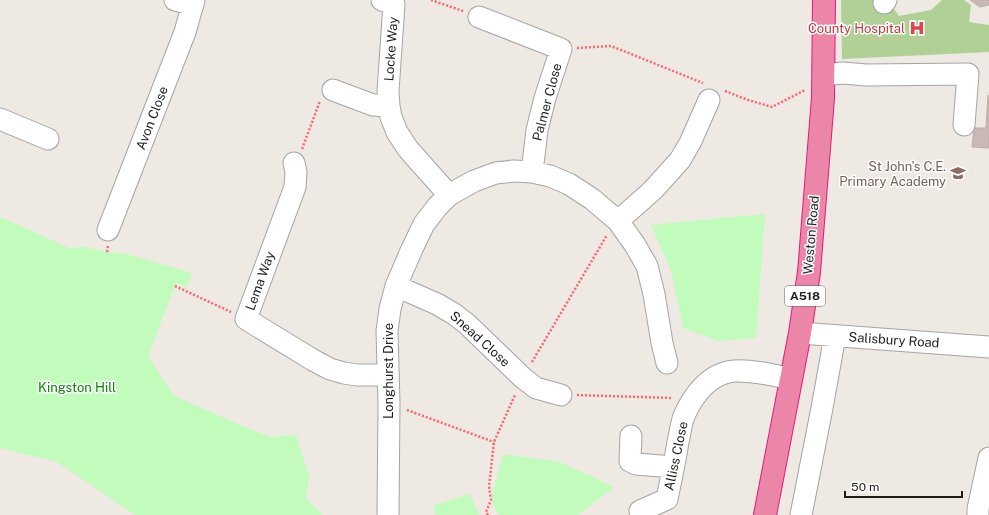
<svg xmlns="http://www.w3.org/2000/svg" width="989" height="515" font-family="'Public Sans',sans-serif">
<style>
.forest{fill:#b0d095}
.park{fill:#c1fcbd}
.building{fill:#c7bab6;stroke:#c1ada4}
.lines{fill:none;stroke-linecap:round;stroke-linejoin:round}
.minor-casing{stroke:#a4a4a4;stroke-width:23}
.highway-casing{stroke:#e11b7d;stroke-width:24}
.path{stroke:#ff646b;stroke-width:2.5;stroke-dasharray:2 2;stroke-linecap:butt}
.minor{stroke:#fff;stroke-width:21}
.highway{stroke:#eb86a8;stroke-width:22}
.labels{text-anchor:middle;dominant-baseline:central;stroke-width:3;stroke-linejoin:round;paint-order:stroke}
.shield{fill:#fff;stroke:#616161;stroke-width:1}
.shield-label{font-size:12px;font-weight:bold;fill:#1d1d1d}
.health-label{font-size:13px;fill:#be3a42;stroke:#fff;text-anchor:end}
.street-label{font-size:13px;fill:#1d1d1d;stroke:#fff}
.education-label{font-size:13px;fill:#785e54;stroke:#fff;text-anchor:end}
.park-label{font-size:13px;fill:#0e8106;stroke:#fff}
</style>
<rect width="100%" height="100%" fill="#efe9e3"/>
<!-- forest -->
<path class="forest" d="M 841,0 L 890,0 L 889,2 L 899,16 L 931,10 L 942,0 L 964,0 L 971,5 L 969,22 L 989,25 L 989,52 L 842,59 Z"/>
<!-- park -->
<path class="park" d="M 765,214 L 756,338 L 719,341 L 683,328 L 671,271 L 651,225 Z
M 0,217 L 32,231 L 69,248 L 85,247 L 107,252 L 127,254 L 192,273 L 187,287 L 176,283 L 148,356 L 174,396 L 252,430 L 272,437 L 296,435 L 309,476 L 306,499 L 323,515 L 135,515 L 57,462 L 0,448 Z
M 503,454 L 560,462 L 614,487 L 578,515 L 499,515 L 491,500 Z
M 470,494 L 479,515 L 435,515 L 434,505 Z"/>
<!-- building -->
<path class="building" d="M 970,0 L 989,0 L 989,5 L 980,7 Z
M 988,95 L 989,96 L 989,148 L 972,147 L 974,128 L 986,128 Z"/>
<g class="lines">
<defs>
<path id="minor" d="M 175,0 L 193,5
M 382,0 L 394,4 L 388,91 L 389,106 L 391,117 L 397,132 L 408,149 L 449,195
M 884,3 L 886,0
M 479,17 L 561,49 L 545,98 L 537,130 L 532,172
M 823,75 L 843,73 L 866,75 L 968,74 L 964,125
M 333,90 L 373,105 L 389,106
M 0,119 L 48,139
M 294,163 L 296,172 L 295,187 L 246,319 L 313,360 L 330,369 L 344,373 L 357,375 L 388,375
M 618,221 L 653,190 L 680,160 L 690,143 L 709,100
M 108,230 L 185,32 L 194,0
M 396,286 L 437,304 L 454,314 L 467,324 L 523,378 L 536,388 L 561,395
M 800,333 L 989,347
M 631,436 L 630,461 L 636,464 L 673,467
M 640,511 L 667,499 C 671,480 675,461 678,442 C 680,434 681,424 684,416 C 693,395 710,373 734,371 C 753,370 773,375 791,379
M 388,515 L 389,403 L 387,331 L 390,309 L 396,286 L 411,251 L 424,224 L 437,207 L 449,195 L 474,181 L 496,173 L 514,171 L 532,172 L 550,176 L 569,184 L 592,199 L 618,221 L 635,245 L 647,266 L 654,294 L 662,343 L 667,363
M 801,515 L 822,408 L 835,336
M 978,515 L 978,509 L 989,458"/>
<path id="highway" d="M 765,515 L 800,333 L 809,272 L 823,98 L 824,0"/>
</defs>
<!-- minor casing -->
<use href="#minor" class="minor-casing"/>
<!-- highway casing -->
<use href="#highway" class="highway-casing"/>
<!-- path -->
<path class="path" d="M 431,0 L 463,11
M 577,48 L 611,46 L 703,83
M 725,91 L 748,100 L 772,107 L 805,90
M 302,149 L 320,101
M 107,252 L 108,246
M 175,286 L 231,312
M 532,362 L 607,235
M 577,395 L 672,398
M 407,410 L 494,442
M 488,515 L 486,512 L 491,500 L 489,486 L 494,442 L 515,395"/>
<!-- minor -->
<use href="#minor" class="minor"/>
<!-- highway -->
<use href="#highway" class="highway"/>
</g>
<!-- icons -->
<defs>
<symbol id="hospital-bare" viewBox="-9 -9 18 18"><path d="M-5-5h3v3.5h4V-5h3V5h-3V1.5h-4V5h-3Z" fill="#e0444e" stroke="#fff" stroke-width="2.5" paint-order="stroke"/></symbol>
<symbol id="school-bare" viewBox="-9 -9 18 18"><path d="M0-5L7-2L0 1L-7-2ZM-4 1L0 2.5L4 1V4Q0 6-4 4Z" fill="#8d6e63" stroke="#fff" stroke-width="2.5" paint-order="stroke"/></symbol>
</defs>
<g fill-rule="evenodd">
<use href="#hospital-bare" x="906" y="17" width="22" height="22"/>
<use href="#school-bare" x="947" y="162" width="22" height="22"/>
</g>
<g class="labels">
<!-- shield labels -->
<rect class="shield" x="785" y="286" width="40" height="20" rx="3"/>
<g class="shield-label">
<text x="805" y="296">A518</text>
</g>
<!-- health labels -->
<g class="health-label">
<text x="905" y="28">County Hospital</text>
</g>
<!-- street labels -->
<g class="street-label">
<text transform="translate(391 49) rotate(-86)">Locke Way</text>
<text transform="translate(547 102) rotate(-75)">Palmer Close</text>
<text transform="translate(152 118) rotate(-69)">Avon Close</text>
<text transform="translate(811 235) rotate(-85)">Weston Road</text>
<text transform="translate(260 281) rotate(-70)">Lema Way</text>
<text transform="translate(480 339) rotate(42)">Snead Close</text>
<text transform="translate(894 340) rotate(4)">Salisbury Road</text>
<text transform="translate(388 371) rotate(-90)">Longhurst Drive</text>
<text transform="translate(676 456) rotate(-78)">Alliss Close</text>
</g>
<!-- education labels -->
<g class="education-label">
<text x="946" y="166">St John's C.E.<tspan x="946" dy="15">Primary Academy</tspan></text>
</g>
<!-- park labels -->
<g class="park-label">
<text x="77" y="387">Kingston Hill</text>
</g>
</g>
<!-- scale -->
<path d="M845 491v6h117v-6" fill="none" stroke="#1d1d1d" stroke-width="2"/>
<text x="851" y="491" font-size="12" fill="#1d1d1d" stroke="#ffffff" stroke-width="3" paint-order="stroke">50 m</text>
</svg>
